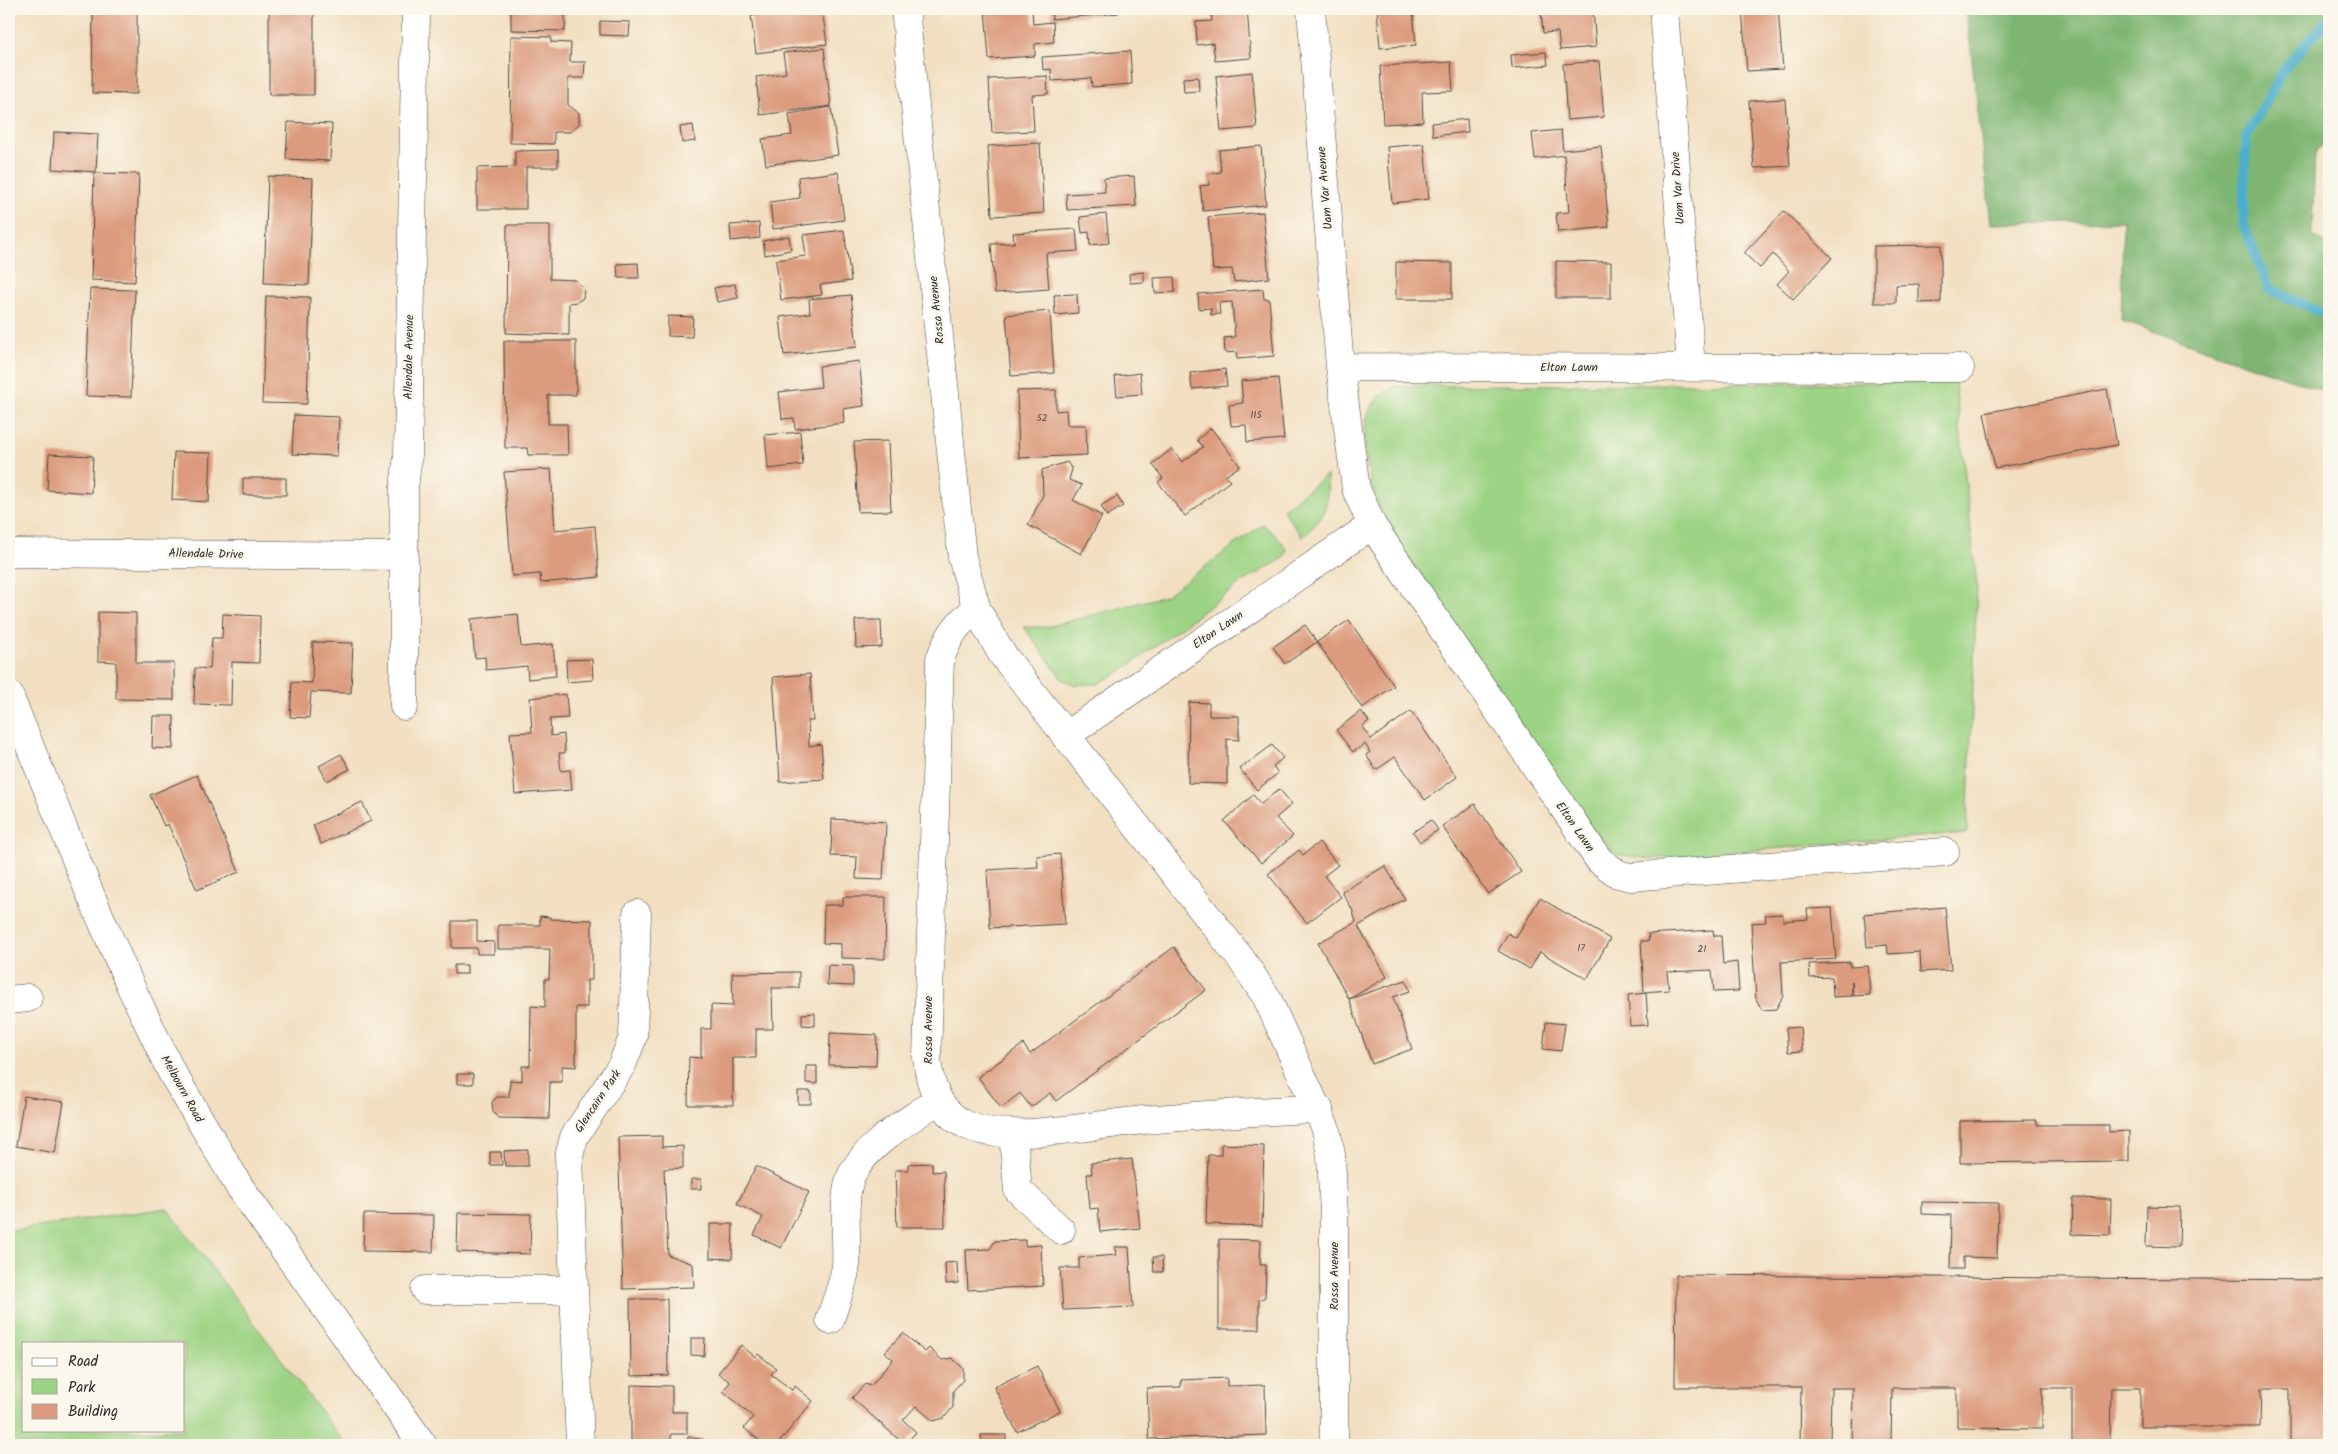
<svg xmlns="http://www.w3.org/2000/svg" width="2338" height="1454" font-family="Kalam,sans-serif">
<style>
.green{fill:#9dd384;stroke:#647f58;fill-rule:evenodd}
.forest{fill:#7eb572;stroke:#54704e}
.lines{fill:none;stroke-linecap:round;stroke-linejoin:round}
.stream{stroke:#4cafcb;stroke-width:10}
.building{fill:#dc9b7e}
.minor-casing{stroke:#494642;stroke-width:29}
.tertiary-casing{stroke:#494642;stroke-width:29}
.minor{stroke:#fff;stroke-width:28}
.tertiary{stroke:#fff;stroke-width:28}
.labels{text-anchor:middle;dominant-baseline:central;stroke-width:5;stroke-linejoin:round;paint-order:stroke}
.number-label{font-size:10px;fill:#574740}
.street-label{font-size:12px;fill:#2b2b2b;stroke:#fbf7ec}
</style>
<rect width="100%" height="100%" fill="#fbf7ec"/>
<filter id="ink" filterUnits="userSpaceOnUse"><feTurbulence type="fractalNoise" baseFrequency=".02" numOctaves="2"/><feDisplacementMap in="SourceGraphic" scale="10" xChannelSelector="R" yChannelSelector="G"/><feConvolveMatrix kernelMatrix="1 2 1 2 8 2 1 2 1" color-interpolation-filters="sRGB"/></filter>
<filter id="wash" filterUnits="userSpaceOnUse"><feTurbulence type="fractalNoise" baseFrequency=".0096" numOctaves="4" result="noise"/><feDisplacementMap in="SourceGraphic" scale="20" xChannelSelector="R" yChannelSelector="G"/><feGaussianBlur stdDeviation="1.12" result="paint"/><feColorMatrix in="noise" values="0 0 0 0 0 0 0 0 0 0 0 0 0 0 0 0 0 1.4 0 .05"/><feComposite in="paint" operator="in"/></filter>
<g filter="url(#wash)">
<rect width="100%" height="100%" fill="#f2dfc1"/>
<!-- green -->
<path class="green" d="M 1955,382 L 1977,586 L 1967,833 L 1648,859 L 1616,854 L 1591,828 L 1388,529 C 1374,501 1352,431 1374,403 C 1379,396 1387,391 1395,386 Z
M 1327,475 C 1329,504 1326,518 1302,537 L 1283,509 Z
M 1263,524 L 1282,542 L 1287,550 L 1284,558 L 1240,584 L 1123,670 L 1098,684 L 1075,685 L 1062,679 L 1024,627 L 1047,627 L 1165,596 Z
M 167,1208 L 346,1445 L 9,1445 L 9,1231 ZM 24,1343 L 184,1343 L 184,1430 L 24,1430 Z"/>
<!-- forest -->
<path class="forest" d="M 1966,9 L 2329,9 L 2329,140 L 2315,152 L 2312,234 L 2329,246 L 2329,393 L 2121,320 L 2123,221 L 1991,224 Z"/>
<g class="lines">
<!-- stream -->
<path class="stream" d="M 2329,18 L 2285,68 L 2246,137 L 2243,223 L 2269,289 L 2329,316"/>
</g>
<g id="blocks">
<!-- building -->
<path class="building" d="M 93,9 L 137,9 L 137,94 L 92,93 Z
M 269,9 L 314,9 L 314,95 L 269,95 Z
M 511,9 L 565,9 L 565,31 L 511,30 Z
M 781,9 L 822,9 L 827,44 L 756,53 L 751,16 L 781,11 Z
M 985,9 L 1032,9 L 1033,24 L 1053,22 L 1054,42 L 1035,44 L 1035,56 L 989,59 Z
M 1051,9 L 1119,9 L 1119,13 L 1052,19 Z
M 1211,9 L 1247,9 L 1251,58 L 1215,61 L 1213,43 L 1197,45 L 1196,22 L 1212,21 Z
M 1377,9 L 1413,9 L 1416,45 L 1380,48 Z
M 1555,9 L 1593,9 L 1596,47 L 1560,50 L 1558,32 L 1543,33 L 1541,12 L 1555,11 Z
M 1742,9 L 1778,9 L 1783,69 L 1747,71 Z
M 600,21 L 630,22 L 629,36 L 600,35 Z
M 511,36 L 551,37 L 551,42 L 571,43 L 570,62 L 585,62 L 584,78 L 568,78 L 568,105 L 579,113 L 579,124 L 570,132 L 554,132 L 554,144 L 510,143 Z
M 824,48 L 831,106 L 760,115 L 756,77 L 786,73 L 783,53 Z
M 1130,51 L 1132,84 L 1092,87 L 1091,78 L 1052,81 L 1051,69 L 1043,70 L 1042,57 Z
M 1546,52 L 1548,65 L 1512,68 L 1511,55 Z
M 1599,61 L 1604,117 L 1567,120 L 1563,64 Z
M 1451,62 L 1453,91 L 1422,92 L 1423,122 L 1383,124 L 1380,66 Z
M 1252,72 L 1257,128 L 1221,131 L 1216,76 Z
M 1047,76 L 1048,94 L 1032,95 L 1034,131 L 992,133 L 989,79 Z
M 1198,77 L 1199,91 L 1184,92 L 1183,78 Z
M 1785,99 L 1790,166 L 1754,168 L 1749,101 Z
M 831,107 L 838,155 L 766,165 L 762,139 L 792,135 L 789,114 Z
M 1467,119 L 1468,132 L 1433,136 L 1432,123 Z
M 288,122 L 332,124 L 330,161 L 286,159 Z
M 693,125 L 695,141 L 682,143 L 680,127 Z
M 1561,130 L 1563,150 L 1601,146 L 1609,227 L 1558,232 L 1556,213 L 1569,212 L 1564,155 L 1535,159 L 1532,133 Z
M 54,132 L 98,134 L 96,172 L 52,169 Z
M 1040,143 L 1044,213 L 992,216 L 988,146 Z
M 1424,144 L 1429,199 L 1392,203 L 1387,147 Z
M 1261,146 L 1266,205 L 1203,211 L 1200,186 L 1209,185 L 1208,174 L 1221,172 L 1219,150 Z
M 558,150 L 558,167 L 526,167 L 526,209 L 477,209 L 477,168 L 515,167 L 515,151 Z
M 838,172 L 844,220 L 773,229 L 770,202 L 800,198 L 798,177 Z
M 94,173 L 139,174 L 135,282 L 91,280 Z
M 268,176 L 313,178 L 309,285 L 264,283 Z
M 1134,176 L 1136,206 L 1067,210 L 1066,194 L 1105,192 L 1104,178 Z
M 1784,211 L 1832,258 L 1793,299 L 1777,284 L 1789,271 L 1773,254 L 1760,268 L 1744,253 Z
M 1263,212 L 1269,278 L 1234,282 L 1232,269 L 1213,270 L 1208,217 Z
M 1106,214 L 1109,243 L 1090,245 L 1089,232 L 1082,233 L 1080,217 Z
M 759,223 L 760,238 L 731,241 L 730,225 Z
M 507,225 L 550,225 L 550,279 L 576,280 L 584,289 L 583,298 L 577,302 L 569,303 L 569,335 L 506,333 Z
M 1076,229 L 1078,251 L 1046,253 L 1049,289 L 995,293 L 991,244 L 1014,243 L 1013,233 Z
M 844,230 L 851,281 L 820,285 L 822,295 L 781,300 L 776,260 L 806,256 L 803,235 Z
M 789,236 L 791,250 L 765,255 L 763,241 Z
M 1941,245 L 1941,302 L 1919,303 L 1919,284 L 1896,285 L 1896,303 L 1874,303 L 1874,246 Z
M 1556,261 L 1611,262 L 1611,298 L 1556,298 Z
M 1396,262 L 1452,263 L 1452,299 L 1396,299 Z
M 638,263 L 639,278 L 618,278 L 617,264 Z
M 1144,272 L 1144,282 L 1130,283 L 1129,274 Z
M 1174,277 L 1175,292 L 1155,293 L 1154,278 Z
M 735,284 L 738,298 L 717,302 L 714,288 Z
M 90,289 L 135,290 L 131,397 L 86,396 Z
M 1263,289 L 1264,299 L 1269,299 L 1274,356 L 1237,359 L 1236,352 L 1225,353 L 1224,338 L 1235,337 L 1232,302 L 1219,303 L 1220,314 L 1211,315 L 1211,308 L 1199,309 L 1198,294 Z
M 1077,294 L 1078,313 L 1055,315 L 1054,295 Z
M 851,295 L 857,347 L 784,355 L 780,317 L 810,313 L 809,299 Z
M 266,296 L 310,297 L 307,404 L 262,403 Z
M 1050,311 L 1054,373 L 1011,376 L 1006,315 Z
M 668,316 L 693,317 L 692,337 L 668,336 Z
M 504,341 L 576,341 L 576,395 L 548,395 L 548,424 L 567,424 L 568,455 L 528,455 L 527,448 L 505,448 Z
M 859,361 L 864,406 L 843,409 L 844,423 L 795,429 L 794,418 L 782,419 L 779,392 L 821,387 L 819,366 Z
M 1225,369 L 1227,386 L 1192,389 L 1190,373 Z
M 1140,373 L 1142,394 L 1117,396 L 1115,376 Z
M 1278,378 L 1284,439 L 1247,442 L 1246,425 L 1231,426 L 1229,405 L 1243,403 L 1241,381 Z
M 2107,389 L 2117,445 L 1995,468 L 1984,413 Z
M 1056,390 L 1056,411 L 1066,410 L 1067,425 L 1086,425 L 1087,455 L 1019,458 L 1017,391 Z
M 294,415 L 339,417 L 337,456 L 292,454 Z
M 1211,428 L 1240,466 L 1225,476 L 1230,481 L 1185,516 L 1158,482 L 1163,478 L 1152,464 L 1172,449 L 1182,462 L 1203,447 L 1197,440 Z
M 800,432 L 803,465 L 768,469 L 765,435 Z
M 888,441 L 891,511 L 858,512 L 854,442 Z
M 174,452 L 211,453 L 209,502 L 172,500 Z
M 49,454 L 93,456 L 91,493 L 47,490 Z
M 1067,462 L 1072,469 L 1069,480 L 1082,485 L 1073,500 L 1102,516 L 1081,554 L 1028,525 L 1043,495 L 1042,470 Z
M 551,469 L 555,530 L 595,526 L 599,577 L 541,583 L 540,574 L 512,576 L 504,472 Z
M 243,478 L 286,478 L 286,495 L 243,495 Z
M 1117,496 L 1123,506 L 1107,516 L 1101,506 Z
M 98,612 L 136,613 L 136,663 L 174,663 L 174,700 L 116,699 L 116,662 L 98,661 Z
M 223,614 L 260,616 L 259,663 L 232,662 L 231,705 L 194,704 L 195,668 L 210,669 L 212,638 L 222,638 Z
M 518,614 L 521,647 L 553,644 L 556,676 L 528,679 L 527,666 L 486,670 L 485,657 L 475,658 L 471,619 Z
M 855,620 L 881,620 L 882,647 L 856,648 Z
M 1349,620 L 1394,686 L 1362,708 L 1317,642 Z
M 1305,625 L 1317,642 L 1285,664 L 1273,647 Z
M 313,642 L 353,643 L 351,693 L 311,692 L 309,718 L 290,717 L 292,682 L 312,683 Z
M 592,659 L 593,680 L 567,682 L 566,660 Z
M 810,674 L 813,721 L 808,721 L 809,746 L 821,744 L 824,779 L 780,782 L 773,677 Z
M 566,694 L 568,718 L 550,719 L 551,736 L 564,734 L 565,753 L 559,753 L 561,771 L 570,770 L 572,790 L 515,794 L 510,733 L 532,732 L 530,698 Z
M 1189,702 L 1209,703 L 1209,716 L 1239,716 L 1239,740 L 1227,739 L 1227,784 L 1188,783 Z
M 1361,711 L 1369,721 L 1362,727 L 1371,739 L 1411,711 L 1457,777 L 1425,800 L 1395,757 L 1376,770 L 1366,755 L 1370,752 L 1365,744 L 1353,752 L 1336,730 Z
M 153,716 L 174,716 L 173,749 L 152,748 Z
M 1272,745 L 1283,758 L 1273,766 L 1278,773 L 1257,790 L 1240,769 Z
M 341,754 L 350,769 L 327,781 L 319,766 Z
M 197,775 L 239,872 L 197,890 L 168,824 L 164,826 L 150,795 Z
M 1279,789 L 1292,804 L 1276,818 L 1293,836 L 1261,863 L 1224,821 L 1253,795 L 1261,804 Z
M 362,802 L 371,821 L 321,844 L 313,825 Z
M 1475,804 L 1521,872 L 1488,894 L 1442,826 Z
M 832,819 L 886,822 L 883,880 L 856,879 L 857,857 L 831,856 Z
M 1431,820 L 1438,830 L 1420,842 L 1413,832 Z
M 1319,842 L 1338,865 L 1324,876 L 1341,897 L 1307,923 L 1268,874 L 1299,850 L 1303,855 Z
M 1060,854 L 1065,924 L 990,928 L 987,870 L 1038,867 L 1037,856 Z
M 1385,866 L 1405,899 L 1358,926 L 1387,977 L 1349,999 L 1406,980 L 1410,991 L 1393,997 L 1412,1049 L 1372,1064 L 1349,999 L 1318,943 L 1356,922 L 1352,909 L 1342,892 Z
M 843,897 L 886,897 L 885,959 L 841,958 L 841,944 L 823,943 L 824,905 L 843,905 Z
M 1540,898 L 1610,939 L 1587,979 L 1540,952 L 1530,969 L 1498,951 L 1508,933 L 1516,938 Z
M 1945,907 L 1951,970 L 1921,972 L 1920,952 L 1888,954 L 1887,945 L 1867,947 L 1864,914 Z
M 1832,908 L 1836,959 L 1781,962 L 1783,996 L 1776,1009 L 1762,1010 L 1756,999 L 1751,923 L 1766,922 L 1765,915 L 1783,914 L 1783,921 L 1808,919 L 1807,909 Z
M 540,916 L 550,917 L 550,919 L 592,920 L 592,980 L 587,980 L 587,1007 L 576,1007 L 576,1067 L 562,1066 L 562,1082 L 550,1082 L 549,1119 L 498,1118 L 493,1112 L 492,1102 L 497,1097 L 509,1097 L 510,1080 L 522,1081 L 522,1066 L 530,1066 L 531,1006 L 545,1007 L 545,979 L 549,979 L 550,949 L 498,949 L 498,925 L 540,925 Z
M 452,921 L 477,921 L 477,941 L 494,942 L 494,954 L 477,954 L 477,948 L 452,948 Z
M 1713,930 L 1714,936 L 1721,936 L 1723,964 L 1737,962 L 1739,991 L 1714,992 L 1712,970 L 1667,972 L 1669,990 L 1644,992 L 1641,941 L 1649,941 L 1648,934 Z
M 1174,947 L 1206,990 L 1056,1101 L 1050,1093 L 1031,1107 L 1020,1093 L 1001,1108 L 978,1077 L 1023,1044 L 1030,1054 Z
M 1850,962 L 1850,967 L 1868,966 L 1870,995 L 1853,996 L 1852,981 L 1852,996 L 1833,997 L 1832,977 L 1810,978 L 1809,964 Z
M 454,965 L 467,965 L 467,974 L 454,974 Z
M 828,965 L 853,966 L 853,986 L 827,985 Z
M 799,972 L 799,988 L 772,988 L 773,1029 L 756,1029 L 756,1058 L 733,1058 L 733,1105 L 688,1105 L 689,1057 L 701,1058 L 701,1029 L 711,1029 L 711,1005 L 733,1006 L 732,973 Z
M 1646,993 L 1648,1025 L 1630,1026 L 1628,995 Z
M 815,1013 L 815,1026 L 802,1025 L 802,1014 Z
M 1546,1022 L 1565,1024 L 1561,1051 L 1543,1049 Z
M 1800,1027 L 1802,1051 L 1788,1052 L 1786,1028 Z
M 830,1033 L 877,1035 L 876,1066 L 829,1065 Z
M 806,1066 L 817,1066 L 817,1084 L 806,1083 Z
M 457,1074 L 473,1074 L 473,1084 L 457,1084 Z
M 798,1091 L 811,1091 L 811,1104 L 798,1104 Z
M 24,1096 L 64,1102 L 55,1153 L 16,1146 Z
M 2037,1120 L 2037,1125 L 2109,1125 L 2109,1132 L 2129,1131 L 2129,1161 L 1960,1163 L 1960,1121 Z
M 662,1136 L 662,1147 L 683,1146 L 683,1168 L 664,1169 L 668,1255 L 693,1264 L 694,1287 L 623,1289 L 618,1137 Z
M 1221,1144 L 1264,1146 L 1262,1226 L 1206,1224 L 1208,1155 L 1221,1155 Z
M 528,1150 L 528,1166 L 505,1166 L 504,1151 Z
M 490,1152 L 501,1152 L 502,1165 L 490,1165 Z
M 1132,1159 L 1140,1228 L 1100,1232 L 1098,1208 L 1090,1209 L 1087,1174 L 1092,1174 L 1091,1163 Z
M 932,1163 L 932,1172 L 944,1171 L 945,1227 L 897,1227 L 895,1170 L 908,1170 L 908,1164 Z
M 756,1166 L 809,1192 L 781,1248 L 754,1235 L 763,1217 L 737,1204 Z
M 691,1179 L 701,1179 L 701,1189 L 691,1189 Z
M 2073,1198 L 2111,1199 L 2110,1235 L 2072,1234 Z
M 1922,1202 L 1998,1203 L 1997,1258 L 1963,1257 L 1963,1269 L 1950,1269 L 1951,1215 L 1922,1214 Z
M 2147,1206 L 2180,1207 L 2179,1247 L 2146,1246 Z
M 458,1213 L 531,1214 L 530,1254 L 457,1252 Z
M 364,1214 L 434,1215 L 433,1252 L 363,1251 Z
M 710,1224 L 733,1224 L 732,1259 L 710,1258 Z
M 1219,1239 L 1261,1240 L 1260,1265 L 1266,1265 L 1265,1297 L 1259,1300 L 1259,1329 L 1219,1329 Z
M 1025,1240 L 1025,1246 L 1041,1245 L 1043,1286 L 968,1290 L 966,1250 L 990,1249 L 995,1241 Z
M 1115,1247 L 1129,1247 L 1133,1307 L 1063,1310 L 1060,1268 L 1079,1268 L 1079,1258 L 1116,1255 Z
M 1153,1257 L 1162,1257 L 1163,1272 L 1154,1272 Z
M 957,1262 L 958,1283 L 946,1284 L 945,1263 Z
M 1676,1275 L 2329,1280 L 2328,1445 L 2290,1445 L 2290,1389 L 2261,1389 L 2260,1427 L 2140,1427 L 2140,1388 L 2111,1388 L 2110,1445 L 2072,1445 L 2072,1388 L 2042,1388 L 2042,1429 L 1957,1428 L 1957,1388 L 1892,1388 L 1891,1445 L 1852,1445 L 1853,1388 L 1831,1388 L 1830,1445 L 1800,1445 L 1801,1387 L 1675,1387 Z
M 630,1299 L 667,1299 L 668,1375 L 631,1376 Z
M 903,1333 L 925,1352 L 929,1348 L 942,1360 L 952,1358 L 963,1368 L 963,1380 L 953,1391 L 953,1407 L 944,1418 L 933,1421 L 916,1406 L 903,1420 L 916,1432 L 905,1445 L 852,1398 L 865,1384 L 871,1386 L 893,1359 L 885,1352 Z
M 691,1338 L 705,1338 L 704,1356 L 691,1355 Z
M 741,1345 L 755,1357 L 758,1354 L 776,1368 L 771,1374 L 792,1390 L 795,1386 L 813,1401 L 777,1445 L 765,1445 L 744,1428 L 753,1417 L 723,1391 L 730,1382 L 718,1373 Z
M 1037,1366 L 1060,1411 L 1017,1432 L 994,1387 Z
M 1227,1378 L 1227,1386 L 1265,1385 L 1266,1435 L 1149,1439 L 1147,1388 L 1181,1387 L 1181,1380 Z
M 631,1385 L 672,1386 L 672,1412 L 687,1412 L 687,1434 L 671,1434 L 671,1445 L 631,1445 Z
M 981,1435 L 1006,1435 L 1006,1445 L 982,1445 Z
M 688,1437 L 704,1440 L 703,1445 L 686,1445 Z"/>
</g>
</g>
<g filter="url(#ink)">
<use href="#blocks" fill-opacity="0" stroke="#494642" stroke-width="1"/>
<g class="lines">
<defs>
<path id="minor" d="M 1311,9 L 1340,367
M 1664,9 L 1691,367
M 9,553 L 403,556
M 977,610 C 957,621 948,638 940,659 L 927,1057 C 929,1087 941,1116 971,1127 C 1012,1143 1098,1124 1144,1120 C 1202,1115 1261,1111 1319,1109
M 404,706 L 404,488 L 408,455 L 416,9
M 1065,736 L 1372,525
M 1945,852 L 1630,877 L 1618,874 L 1599,860 L 1372,525 L 1356,489 L 1340,367 L 1960,368
M 9,1000 L 28,998
M 1013,1134 L 1018,1190 L 1061,1230
M 425,1290 L 574,1290
M 830,1320 C 835,1303 844,1283 846,1265 C 848,1240 841,1196 852,1174 C 869,1142 910,1120 938,1100
M 580,1445 L 569,1156 L 574,1137 L 622,1065 L 633,1037 L 637,914"/>
<path id="tertiary" d="M 905,9 L 962,557 L 977,610 L 1002,654 L 1241,959 L 1267,998 L 1326,1129 L 1331,1155 L 1334,1215 L 1334,1445
M 9,695 L 91,896 L 130,985 L 171,1071 L 239,1186 L 423,1445"/>
</defs>
<!-- minor casing -->
<use href="#minor" class="minor-casing"/>
<!-- tertiary casing -->
<use href="#tertiary" class="tertiary-casing"/>
<!-- minor -->
<use href="#minor" class="minor"/>
<!-- tertiary -->
<use href="#tertiary" class="tertiary"/>
</g>
</g>
<g class="labels">
<!-- number labels -->
<g class="number-label">
<text x="1256" y="415">115</text>
<text x="1042" y="418">52</text>
<text x="1581" y="948">17</text>
<text x="1702" y="949">21</text>
</g>
<!-- street labels -->
<g class="street-label">
<text transform="translate(1325 188) rotate(-95)">Uam Var Avenue</text>
<text transform="translate(1678 188) rotate(-94)">Uam Var Drive</text>
<text transform="translate(937 310) rotate(-96)">Rossa Avenue</text>
<text transform="translate(409 357) rotate(-89)">Allendale Avenue</text>
<text x="1569" y="367">Elton Lawn</text>
<text transform="translate(206 554) rotate(1)">Allendale Drive</text>
<text transform="translate(1218 630) rotate(-34)">Elton Lawn</text>
<text transform="translate(1575 827) rotate(55)">Elton Lawn</text>
<text transform="translate(928 1030) rotate(-90)">Rossa Avenue</text>
<text transform="translate(182 1089) rotate(61)">Melbourn Road</text>
<text transform="translate(598 1101) rotate(-56)">Glencairn Park</text>
<text transform="translate(1334 1276) rotate(-90)">Rossa Avenue</text>
</g>
</g>
<!-- margin -->
<rect width="2338" height="1454" fill="none" stroke="#fbf7ec" stroke-width="30"/>
<!-- legend -->
<rect x="22" y="1342" width="162" height="90" fill="#fbf7ec" stroke="#a8a59f"/>
<rect x="32" y="1358" width="25" height="8" fill="#ffffff" stroke="#a8a59f"/>
<text x="68" y="1366" font-size="15" fill="#2b2b2b">Road</text>
<rect x="32" y="1379" width="25" height="15" fill="#9dd384" stroke="#a8a59f"/>
<text x="68" y="1392" font-size="15" fill="#2b2b2b">Park</text>
<rect x="32" y="1404" width="25" height="15" fill="#dc9b7e" stroke="#a8a59f"/>
<text x="68" y="1416" font-size="15" fill="#2b2b2b">Building</text>
</svg>
